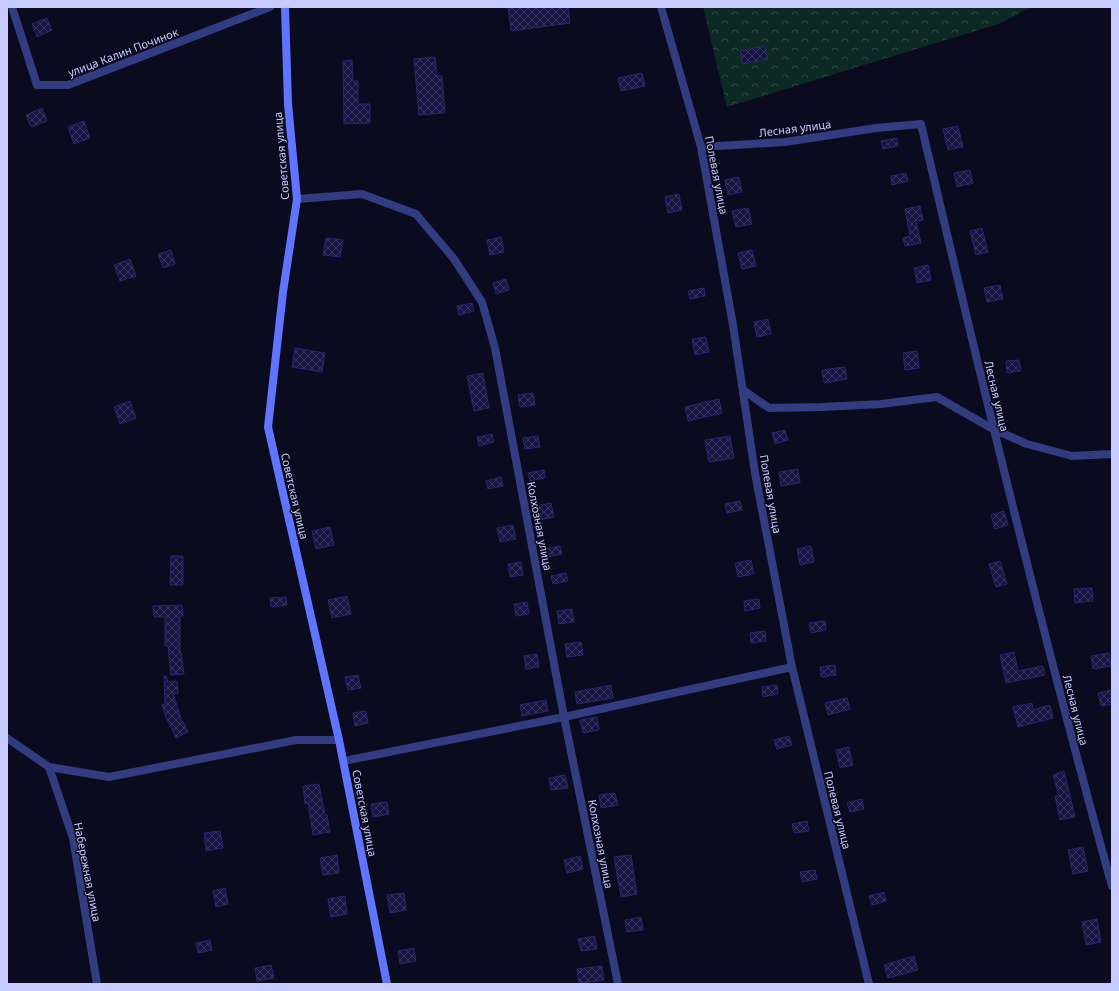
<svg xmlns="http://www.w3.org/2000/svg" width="1119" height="991" font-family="'Noto Sans',sans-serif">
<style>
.forest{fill:url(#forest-crowns)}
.building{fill:url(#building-cross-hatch);stroke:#28266f}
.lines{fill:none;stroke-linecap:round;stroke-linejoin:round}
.street{stroke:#323c81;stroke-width:8}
.secondary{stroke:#5f75ff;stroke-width:8}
.labels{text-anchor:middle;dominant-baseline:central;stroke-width:3;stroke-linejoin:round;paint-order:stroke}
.street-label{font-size:11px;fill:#c8cbff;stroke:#0b0b1f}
</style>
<defs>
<pattern id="forest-crowns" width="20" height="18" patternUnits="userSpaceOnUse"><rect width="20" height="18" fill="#0d2924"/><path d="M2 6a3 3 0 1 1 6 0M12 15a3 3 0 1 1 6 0" fill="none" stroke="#2f4745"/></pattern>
<pattern id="building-cross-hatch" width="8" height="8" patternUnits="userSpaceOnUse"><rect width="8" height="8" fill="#171541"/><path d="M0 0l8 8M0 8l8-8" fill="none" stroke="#37365e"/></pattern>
</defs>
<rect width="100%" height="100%" fill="#0b0b1f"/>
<!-- forest -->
<path class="forest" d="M 703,7 L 1032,7 L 998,24 L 727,107 Z"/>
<!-- building -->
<path class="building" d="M 508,7 L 568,7 L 570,23 L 511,31 Z
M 47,18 L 52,30 L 37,37 L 32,24 Z
M 765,46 L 768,59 L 743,64 L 740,51 Z
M 435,57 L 437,76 L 442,76 L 445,113 L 419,115 L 414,59 Z
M 352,60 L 353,81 L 358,81 L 358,104 L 370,104 L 370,123 L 344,124 L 343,61 Z
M 642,73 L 645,86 L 621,91 L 618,78 Z
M 42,108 L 47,121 L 31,127 L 26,115 Z
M 84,121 L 90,138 L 74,144 L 68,127 Z
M 958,126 L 963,147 L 948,150 L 943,129 Z
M 897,138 L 898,146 L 883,149 L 881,141 Z
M 970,170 L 973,183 L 957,187 L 954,173 Z
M 906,173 L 908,181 L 892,185 L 891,176 Z
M 739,177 L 742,192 L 728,195 L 725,180 Z
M 679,194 L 682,210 L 668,213 L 665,197 Z
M 920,206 L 923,220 L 916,221 L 921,243 L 905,246 L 903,238 L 910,236 L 905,209 Z
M 748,208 L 752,224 L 736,227 L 732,211 Z
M 982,228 L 988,252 L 976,255 L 970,231 Z
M 501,237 L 504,252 L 490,255 L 487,240 Z
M 326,238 L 343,240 L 340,257 L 323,255 Z
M 171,250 L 175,264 L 163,268 L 158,254 Z
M 752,250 L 756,266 L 742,269 L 738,253 Z
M 130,259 L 136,276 L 120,281 L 114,265 Z
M 928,265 L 931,280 L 917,283 L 914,268 Z
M 506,279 L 509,290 L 496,294 L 493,283 Z
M 1000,285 L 1003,299 L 987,302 L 984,288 Z
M 704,288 L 705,296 L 690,299 L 688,291 Z
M 472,303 L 474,311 L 459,315 L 457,306 Z
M 768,319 L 771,334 L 757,337 L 754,322 Z
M 706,337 L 709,352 L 695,355 L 692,339 Z
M 295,348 L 325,353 L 322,372 L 292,367 Z
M 917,351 L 919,368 L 905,370 L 903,353 Z
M 1019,360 L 1021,371 L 1007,373 L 1006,361 Z
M 845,367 L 847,379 L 824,383 L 822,370 Z
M 483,373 L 489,408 L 474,411 L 467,376 Z
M 533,393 L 535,405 L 520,407 L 518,395 Z
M 719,399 L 722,413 L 688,421 L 685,407 Z
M 130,401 L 136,418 L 120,424 L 114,407 Z
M 785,430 L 788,440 L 775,444 L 772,433 Z
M 492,434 L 494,442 L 479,446 L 477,437 Z
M 538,436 L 540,447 L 525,449 L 523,438 Z
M 730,436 L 734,458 L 709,462 L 705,440 Z
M 798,469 L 800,483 L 781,486 L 779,472 Z
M 544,470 L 545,478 L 530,481 L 528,473 Z
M 501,477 L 503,486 L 488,489 L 486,481 Z
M 740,501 L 742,510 L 727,513 L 725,504 Z
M 551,503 L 554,517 L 539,520 L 536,506 Z
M 1004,511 L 1008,525 L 995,529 L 991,515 Z
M 513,525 L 516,539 L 500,542 L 497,528 Z
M 330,527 L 334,545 L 316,549 L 312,531 Z
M 560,546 L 562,554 L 546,557 L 545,549 Z
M 811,546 L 814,562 L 800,565 L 797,549 Z
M 171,556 L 183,556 L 183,585 L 170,585 Z
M 751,560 L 754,574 L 738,577 L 735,563 Z
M 1000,561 L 1007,584 L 996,587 L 989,564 Z
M 521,562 L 523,575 L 510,577 L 508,564 Z
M 566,573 L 568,581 L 553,584 L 551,576 Z
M 1092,588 L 1093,601 L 1075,603 L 1074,589 Z
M 347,596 L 351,614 L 332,618 L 328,600 Z
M 286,597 L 287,605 L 271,607 L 270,598 Z
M 759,599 L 760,608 L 745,611 L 744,601 Z
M 527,602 L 529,614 L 516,616 L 514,604 Z
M 182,605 L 183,616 L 180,616 L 180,652 L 181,652 L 184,674 L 171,675 L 168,646 L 165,646 L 165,617 L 154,617 L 153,606 Z
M 572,609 L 574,622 L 559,624 L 557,611 Z
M 825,621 L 826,630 L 811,633 L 809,623 Z
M 765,631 L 766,641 L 751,643 L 750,633 Z
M 581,642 L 583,655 L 567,657 L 565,644 Z
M 1014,652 L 1018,671 L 1043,666 L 1045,675 L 1006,683 L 1000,655 Z
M 1109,653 L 1111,666 L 1093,669 L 1091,656 Z
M 537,654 L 539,667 L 526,669 L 524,656 Z
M 835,665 L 836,675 L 821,677 L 820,667 Z
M 358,675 L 361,688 L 348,690 L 345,677 Z
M 164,676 L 166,676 L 168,682 L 177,681 L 178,694 L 173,694 L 182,721 L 183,721 L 188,732 L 176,738 L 166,717 L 162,705 L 165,704 Z
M 611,685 L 613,698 L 577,704 L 575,692 Z
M 777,685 L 778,694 L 763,697 L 762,687 Z
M 1112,690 L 1112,704 L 1101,706 L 1098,693 Z
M 847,698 L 850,709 L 828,715 L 825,703 Z
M 546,700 L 548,711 L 522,716 L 520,705 Z
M 1032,703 L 1033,710 L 1050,705 L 1053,718 L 1018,727 L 1013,707 Z
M 366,711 L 368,723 L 355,726 L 353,713 Z
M 597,717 L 599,730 L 583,733 L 580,720 Z
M 789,736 L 792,745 L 777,749 L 774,740 Z
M 849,747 L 853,765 L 840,768 L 836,750 Z
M 1064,771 L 1075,817 L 1060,820 L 1055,796 L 1059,796 L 1053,775 Z
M 565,775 L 568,788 L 551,790 L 549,778 Z
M 319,784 L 325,815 L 327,815 L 330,832 L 313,835 L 308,803 L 305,804 L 303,786 Z
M 615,793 L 618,805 L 601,808 L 599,795 Z
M 862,799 L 864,809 L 850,812 L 847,803 Z
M 387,802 L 389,814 L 373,817 L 371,804 Z
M 807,821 L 809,831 L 794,833 L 792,824 Z
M 220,831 L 223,848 L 206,851 L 204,833 Z
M 1083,847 L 1088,871 L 1073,874 L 1068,850 Z
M 337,855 L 339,873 L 323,875 L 320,858 Z
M 631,855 L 637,894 L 621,897 L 614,857 Z
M 580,856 L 583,869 L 567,873 L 564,860 Z
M 815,870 L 817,879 L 802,882 L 800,872 Z
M 225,888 L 228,904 L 216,907 L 213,891 Z
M 884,892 L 886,901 L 872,905 L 869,896 Z
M 404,893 L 406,910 L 390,913 L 387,895 Z
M 345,896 L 347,914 L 331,917 L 328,899 Z
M 641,917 L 643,930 L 627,932 L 625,920 Z
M 1097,919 L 1101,942 L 1086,945 L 1082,922 Z
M 595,936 L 597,949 L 581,951 L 578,939 Z
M 210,940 L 212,950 L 198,953 L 196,943 Z
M 414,948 L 416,961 L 400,964 L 398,951 Z
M 914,956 L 918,970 L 888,978 L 884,965 Z
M 271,965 L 274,978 L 257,981 L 255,968 Z
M 602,966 L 604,980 L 579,983 L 577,969 Z"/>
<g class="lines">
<!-- street -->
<path class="street" d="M 12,7 L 37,85 L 68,85 L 270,7
M 661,7 L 701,147 L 733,325 L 755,473 L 792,667 L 869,984
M 701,147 L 785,142 L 876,128 L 921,124 C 981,379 1042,634 1112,886
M 297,199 L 362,194 L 416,214 L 454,259 L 482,302 L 495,348 L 564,717 L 618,984
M 743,390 L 769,408 L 822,407 L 881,404 L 937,397 L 993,429 L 1027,444 L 1072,456 L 1112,454
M 7,738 L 49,767 L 109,777 L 296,740 L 339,740
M 344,761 L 564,717 L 792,667
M 49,767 L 73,838 L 97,984"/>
<!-- secondary -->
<path class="secondary" d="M 285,7 L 288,104 L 297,199 L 283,292 L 268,427 L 339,740 L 387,984"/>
</g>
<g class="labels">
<!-- street labels -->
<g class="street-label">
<text transform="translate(123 52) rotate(-21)">улица Калин Починок</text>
<text transform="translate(795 128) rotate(-7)">Лесная улица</text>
<text transform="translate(281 156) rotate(-95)">Советская улица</text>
<text transform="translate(717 175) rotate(79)">Полевая улица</text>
<text transform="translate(997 396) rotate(77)">Лесная улица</text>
<text transform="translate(771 494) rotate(80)">Полевая улица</text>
<text transform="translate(295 496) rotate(77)">Советская улица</text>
<text transform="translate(540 526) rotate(79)">Колхозная улица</text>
<text transform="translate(1076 710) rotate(76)">Лесная улица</text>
<text transform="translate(838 810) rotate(76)">Полевая улица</text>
<text transform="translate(365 813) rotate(79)">Советская улица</text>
<text transform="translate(601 844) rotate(79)">Колхозная улица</text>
<text transform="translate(88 872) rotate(79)">Набережная улица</text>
</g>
</g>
<!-- border -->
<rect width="1119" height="991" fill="none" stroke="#c8cbff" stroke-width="16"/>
</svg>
